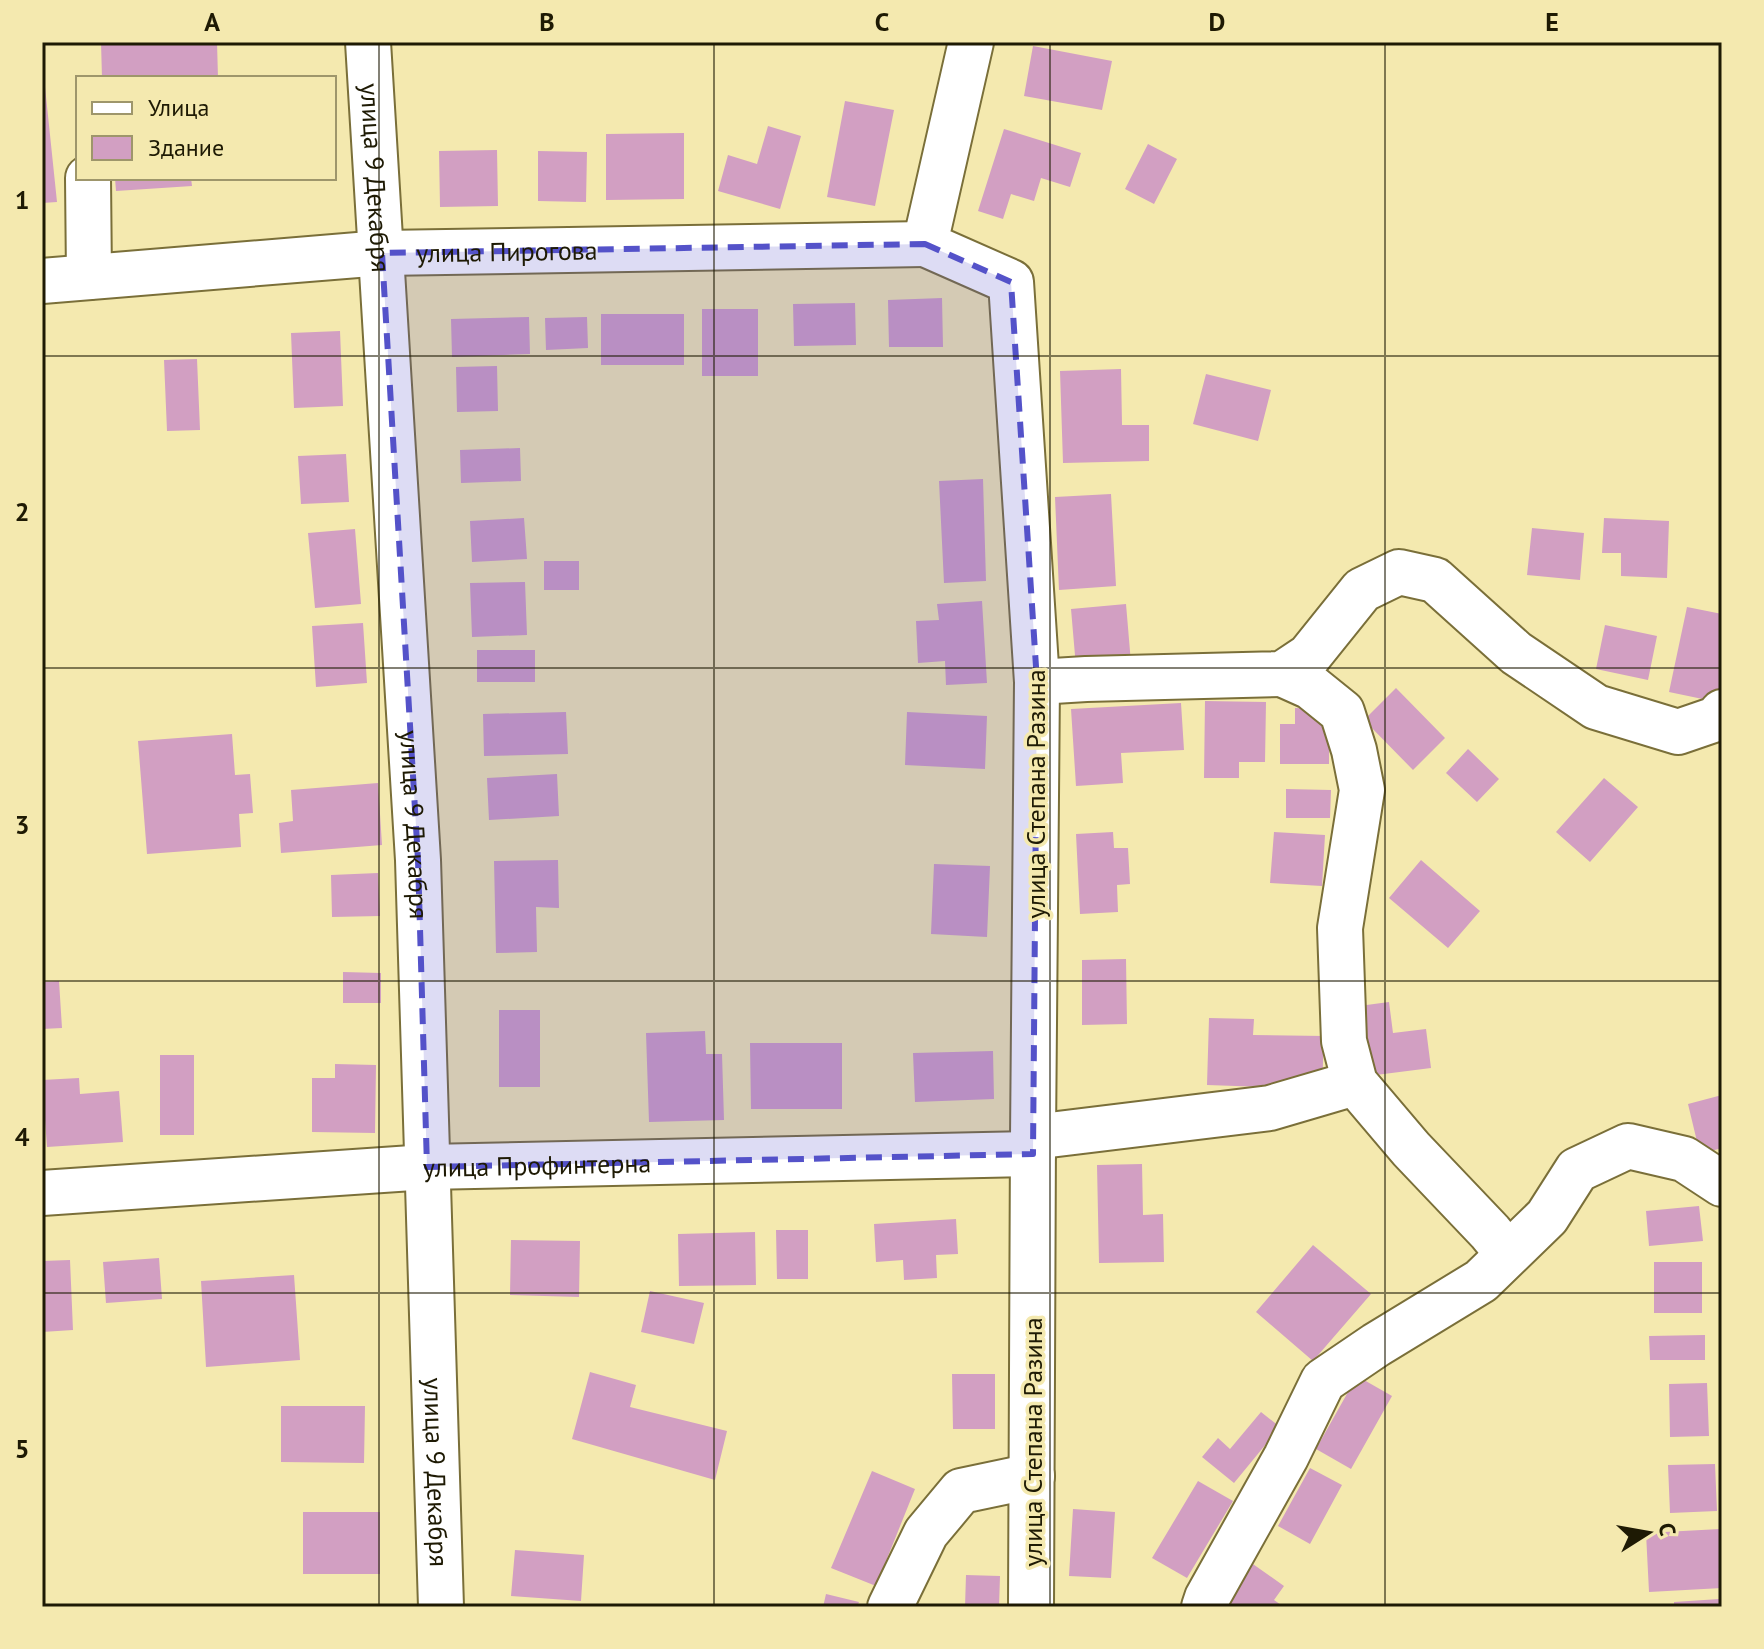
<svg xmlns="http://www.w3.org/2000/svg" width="1764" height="1649" font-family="'PT Sans',sans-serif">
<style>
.building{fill:#d29fc2}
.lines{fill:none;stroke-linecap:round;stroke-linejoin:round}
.minor-casing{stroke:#7a6f39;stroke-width:48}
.minor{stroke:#fff;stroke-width:44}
.marked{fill:#5452c9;fill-opacity:0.2;stroke:#5452c9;stroke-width:6;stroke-dasharray:16 10;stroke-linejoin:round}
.grid{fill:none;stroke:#1e1a04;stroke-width:2;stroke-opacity:0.55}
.labels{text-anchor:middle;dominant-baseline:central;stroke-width:7;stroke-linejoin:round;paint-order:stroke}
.street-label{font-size:26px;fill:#1e1a04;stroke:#f4e9af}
.neatline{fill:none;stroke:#1e1a04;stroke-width:3}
.grid-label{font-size:26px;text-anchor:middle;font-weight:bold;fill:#1e1a04}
</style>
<rect width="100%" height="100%" fill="#f4e9af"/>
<!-- building -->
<path class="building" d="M 101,42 L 217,42 L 218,78 L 102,78 Z
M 1033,46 L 1112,61 L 1102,110 L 1024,96 Z
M 45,87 L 57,202 L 42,203 L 42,88 Z
M 845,101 L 894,110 L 875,206 L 827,197 Z
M 768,126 L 801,136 L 780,209 L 718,191 L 728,155 L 757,164 Z
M 1004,129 L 1081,153 L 1070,187 L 1041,178 L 1034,201 L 1011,194 L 1003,219 L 978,211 Z
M 684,133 L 684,199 L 606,200 L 606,134 Z
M 1148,144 L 1177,159 L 1154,204 L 1125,189 Z
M 497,150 L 498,206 L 440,207 L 439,151 Z
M 538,151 L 587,152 L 586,202 L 538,201 Z
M 115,178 L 191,178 L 192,186 L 116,191 Z
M 942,298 L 943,347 L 889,347 L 888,300 Z
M 855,303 L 856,345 L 794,346 L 793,304 Z
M 702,309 L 758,309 L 758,376 L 702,376 Z
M 601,314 L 684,314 L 684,365 L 601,365 Z
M 529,317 L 530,354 L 452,357 L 451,319 Z
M 587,317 L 588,348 L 546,350 L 545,318 Z
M 340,331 L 343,406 L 294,408 L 291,333 Z
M 197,359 L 200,430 L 167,431 L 164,360 Z
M 497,366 L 498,411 L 457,412 L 456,367 Z
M 1121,369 L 1122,425 L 1149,425 L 1149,461 L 1063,463 L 1060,371 Z
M 1206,374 L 1271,390 L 1258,441 L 1193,424 Z
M 520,448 L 521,481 L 461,483 L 460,450 Z
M 346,454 L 349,502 L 301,504 L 298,456 Z
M 983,479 L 986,581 L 944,583 L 939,481 Z
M 1111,494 L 1116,586 L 1059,590 L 1055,497 Z
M 524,518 L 527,559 L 472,562 L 470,521 Z
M 1604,518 L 1669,521 L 1667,578 L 1621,576 L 1621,553 L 1602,553 Z
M 1532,528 L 1584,533 L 1580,580 L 1527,575 Z
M 355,529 L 361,604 L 315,608 L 308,533 Z
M 544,561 L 579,561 L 579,590 L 544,590 Z
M 525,582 L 527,635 L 472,637 L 470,583 Z
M 982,601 L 987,683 L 946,685 L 945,661 L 918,663 L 916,621 L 939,620 L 937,604 Z
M 1126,604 L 1131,663 L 1076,667 L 1071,609 Z
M 1687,607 L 1722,614 L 1719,629 L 1722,630 L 1722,677 L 1717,702 L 1669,692 Z
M 363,623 L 367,683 L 316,687 L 312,626 Z
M 1605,625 L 1657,636 L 1648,680 L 1596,669 Z
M 477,650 L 535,650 L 535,682 L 477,682 Z
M 1396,688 L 1445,738 L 1413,770 L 1364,720 Z
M 1205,701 L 1266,702 L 1265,762 L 1239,762 L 1239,778 L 1204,778 Z
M 1181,703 L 1184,750 L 1121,753 L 1123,783 L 1076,786 L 1071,709 Z
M 1295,708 L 1329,709 L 1329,764 L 1280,764 L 1280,724 L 1295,724 Z
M 566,712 L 568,754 L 484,756 L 483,714 Z
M 907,712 L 987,716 L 985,769 L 905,765 Z
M 232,734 L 235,775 L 250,774 L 253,813 L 239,814 L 241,847 L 147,854 L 138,741 Z
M 1468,749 L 1499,779 L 1477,802 L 1446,773 Z
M 557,774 L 559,816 L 489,820 L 487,778 Z
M 1604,778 L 1638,807 L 1590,862 L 1556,832 Z
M 378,783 L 382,845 L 281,853 L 279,823 L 293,821 L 291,790 Z
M 1286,789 L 1331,790 L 1330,818 L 1286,818 Z
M 1113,832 L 1114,848 L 1128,848 L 1130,884 L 1117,885 L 1118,912 L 1080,914 L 1076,834 Z
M 1274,832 L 1325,835 L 1322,886 L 1270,883 Z
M 558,860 L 559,908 L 536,907 L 537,952 L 496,953 L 494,861 Z
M 1421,860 L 1480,911 L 1448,948 L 1389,898 Z
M 934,864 L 990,866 L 987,937 L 931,934 Z
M 378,873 L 380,916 L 332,917 L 331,875 Z
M 1126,959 L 1127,1024 L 1082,1025 L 1082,960 Z
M 343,972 L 381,973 L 381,1003 L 343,1003 Z
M 59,981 L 62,1028 L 42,1029 L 42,982 Z
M 1389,1002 L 1393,1033 L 1426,1029 L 1431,1068 L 1368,1076 L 1359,1006 Z
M 499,1010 L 540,1010 L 540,1087 L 499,1087 Z
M 1209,1018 L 1254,1019 L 1253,1035 L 1324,1036 L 1322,1089 L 1207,1085 Z
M 705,1031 L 706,1054 L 722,1054 L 724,1120 L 649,1122 L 646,1033 Z
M 750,1043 L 842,1043 L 842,1109 L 751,1109 Z
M 993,1051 L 994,1099 L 915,1102 L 913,1053 Z
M 160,1055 L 194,1055 L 194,1135 L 160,1135 Z
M 335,1064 L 376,1065 L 375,1133 L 312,1132 L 312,1078 L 335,1078 Z
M 79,1078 L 80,1094 L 119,1091 L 123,1142 L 47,1147 L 42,1080 Z
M 1722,1095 L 1722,1148 L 1700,1154 L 1688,1104 Z
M 1142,1164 L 1143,1215 L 1163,1214 L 1164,1262 L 1099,1263 L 1097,1165 Z
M 1699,1206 L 1703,1241 L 1649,1246 L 1646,1211 Z
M 956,1219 L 958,1254 L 936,1255 L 937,1278 L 904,1280 L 903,1260 L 876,1262 L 874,1224 Z
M 776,1230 L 808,1230 L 808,1279 L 777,1279 Z
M 755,1232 L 756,1285 L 679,1286 L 678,1234 Z
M 511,1240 L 580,1241 L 579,1297 L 510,1295 Z
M 1313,1245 L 1371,1294 L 1313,1361 L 1256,1312 Z
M 159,1258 L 162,1299 L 106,1303 L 103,1262 Z
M 70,1260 L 73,1330 L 42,1332 L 42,1261 Z
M 1654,1262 L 1702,1262 L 1702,1313 L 1654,1313 Z
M 294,1275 L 300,1360 L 206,1367 L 201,1281 Z
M 650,1291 L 704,1303 L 694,1344 L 641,1332 Z
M 1705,1335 L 1705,1360 L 1650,1360 L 1649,1336 Z
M 590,1372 L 636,1385 L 630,1407 L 727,1431 L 715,1480 L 572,1439 Z
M 952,1374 L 995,1374 L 995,1429 L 953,1429 Z
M 1357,1376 L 1392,1396 L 1351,1469 L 1316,1449 Z
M 1707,1383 L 1709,1436 L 1670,1437 L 1669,1384 Z
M 281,1406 L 365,1406 L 364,1463 L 281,1462 Z
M 1261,1412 L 1280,1427 L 1234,1483 L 1202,1457 L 1218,1438 L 1230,1449 Z
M 1715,1464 L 1717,1511 L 1670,1513 L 1668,1465 Z
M 1310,1468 L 1342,1485 L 1310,1544 L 1278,1526 Z
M 872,1471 L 915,1489 L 876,1586 L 831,1568 Z
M 1198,1481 L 1233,1501 L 1187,1578 L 1152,1558 Z
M 1073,1509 L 1115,1512 L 1111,1578 L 1069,1576 Z
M 303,1512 L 380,1512 L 380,1574 L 303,1574 Z
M 1720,1529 L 1722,1588 L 1649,1592 L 1646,1533 Z
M 515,1550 L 584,1555 L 581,1601 L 511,1596 Z
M 1250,1562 L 1284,1586 L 1274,1600 L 1284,1607 L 1221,1607 Z
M 966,1575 L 1000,1576 L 999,1607 L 965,1607 Z
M 826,1594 L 859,1602 L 857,1607 L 823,1607 Z
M 1719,1599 L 1720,1607 L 1674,1607 L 1674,1602 Z"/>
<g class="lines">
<defs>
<g id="minor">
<path id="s1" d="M 368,42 L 418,860 L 441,1607"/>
<path d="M 971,42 L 925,244 L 1011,282 L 1037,682 L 1033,1137 L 1031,1607"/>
<path d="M 88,178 L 89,277"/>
<path id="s2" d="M 42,281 L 382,253 L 925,244"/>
<path d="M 1282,674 L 1311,687 L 1342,712 L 1354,750 L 1362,790 L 1340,928 L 1344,1041 L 1355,1083 L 1411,1149 L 1490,1232 L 1508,1254"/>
<path d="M 1037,682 L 1086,679 L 1282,674 L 1309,656 L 1362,590 L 1399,572 L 1435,580 L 1516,653 L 1596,707 L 1678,732 L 1716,719 L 1722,712"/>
<path d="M 1033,1137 L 1270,1108 L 1355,1083"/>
<path id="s3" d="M 42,1193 L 427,1167 L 1033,1154"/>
<path d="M 890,1607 L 926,1533 L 961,1491 L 1032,1476"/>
<path d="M 1204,1607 L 1207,1598 L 1286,1457 L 1323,1381 L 1376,1345 L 1481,1281 L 1547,1217 L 1577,1170 L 1628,1146 L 1684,1159 L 1722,1184"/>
</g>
</defs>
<!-- minor casing -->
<use href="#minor" class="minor-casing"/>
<!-- minor -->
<use href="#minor" class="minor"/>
</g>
<!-- marked area -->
<path class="marked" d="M 925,244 L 1011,282 L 1037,682 L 1033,1154 L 427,1167 L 418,860 L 382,253 Z"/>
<!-- grid -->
<path class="grid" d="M 379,42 L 379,1607M 714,42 L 714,1607M 1050,42 L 1050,1607M 1385,42 L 1385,1607M 42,356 L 1722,356M 42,668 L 1722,668M 42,981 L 1722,981M 42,1293 L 1722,1293"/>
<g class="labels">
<!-- street labels -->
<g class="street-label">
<text stroke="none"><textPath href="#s1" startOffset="136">улица 9 Декабря</textPath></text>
<text stroke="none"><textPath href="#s2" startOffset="466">улица Пирогова</textPath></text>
<text transform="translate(1035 794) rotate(-90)">улица Степана Разина</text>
<text stroke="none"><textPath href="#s1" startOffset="784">улица 9 Декабря</textPath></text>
<text stroke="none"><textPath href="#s3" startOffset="496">улица Профинтерна</textPath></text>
<text transform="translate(1032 1442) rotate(-90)">улица Степана Разина</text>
<text stroke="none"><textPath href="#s1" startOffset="1432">улица 9 Декабря</textPath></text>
</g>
</g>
<!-- border -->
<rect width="1764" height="1649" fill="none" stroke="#f4e9af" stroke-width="88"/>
<!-- legend -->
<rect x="76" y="76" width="260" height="104" fill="#f4e9af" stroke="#9e966b" stroke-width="2"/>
<rect x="92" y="102" width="40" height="12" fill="#ffffff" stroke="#9e966b" stroke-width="2"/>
<text x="148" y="116" font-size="24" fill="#1e1a04">Улица</text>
<rect x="92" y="136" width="40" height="24" fill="#d29fc2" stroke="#9e966b" stroke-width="2"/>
<text x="148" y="156" font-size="24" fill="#1e1a04">Здание</text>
<!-- north arrow -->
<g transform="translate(1648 1533) rotate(79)" stroke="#f4e9af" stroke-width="6" paint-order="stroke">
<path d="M0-6L14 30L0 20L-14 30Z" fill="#1e1a04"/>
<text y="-12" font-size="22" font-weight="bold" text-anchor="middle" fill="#1e1a04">С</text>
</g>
<rect x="44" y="44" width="1676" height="1561" class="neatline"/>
<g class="grid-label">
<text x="212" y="31">A</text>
<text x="547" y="31">B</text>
<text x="882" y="31">C</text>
<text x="1217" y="31">D</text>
<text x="1552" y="31">E</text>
<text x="22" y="209">1</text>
<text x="22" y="521">2</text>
<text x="22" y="834">3</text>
<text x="22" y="1146">4</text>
<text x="22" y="1458">5</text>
</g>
</svg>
